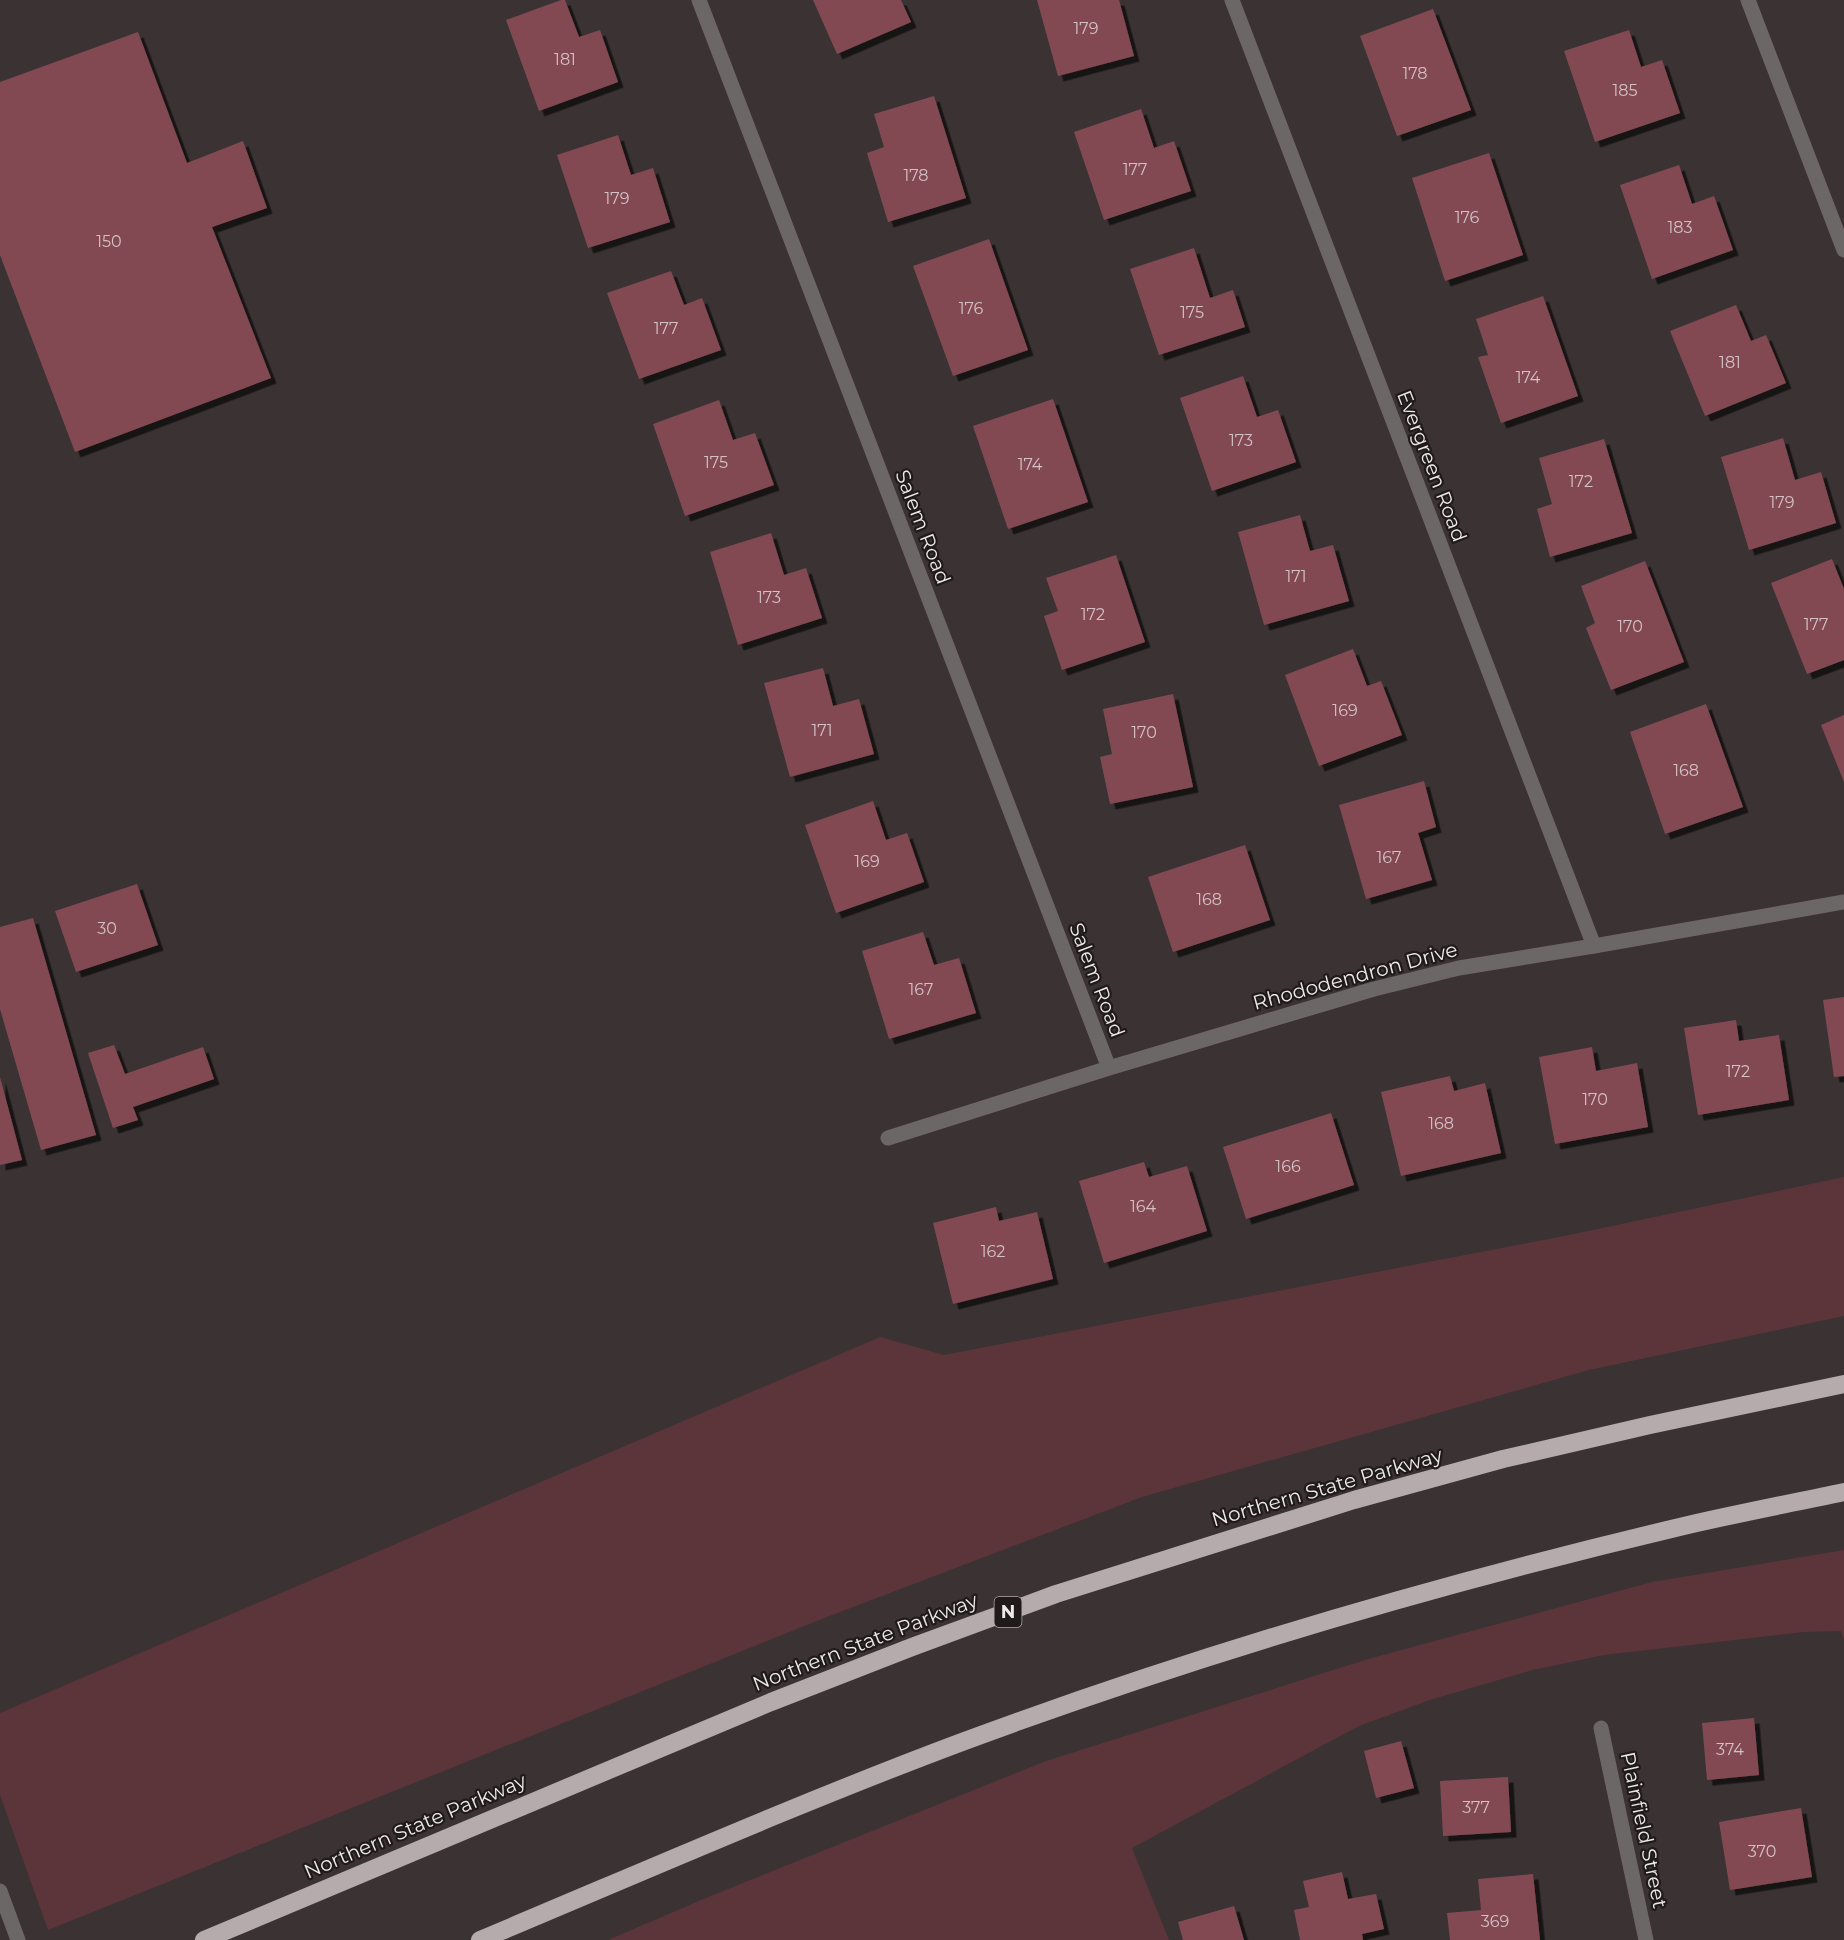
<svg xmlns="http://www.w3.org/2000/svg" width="1844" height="1940" font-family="Montserrat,sans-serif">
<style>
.green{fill:#5b353a}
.building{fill:#824a52;filter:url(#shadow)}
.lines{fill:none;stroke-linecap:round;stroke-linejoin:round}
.street{stroke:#6b6767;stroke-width:15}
.highway{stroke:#b5abac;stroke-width:18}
.labels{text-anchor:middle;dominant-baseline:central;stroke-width:4.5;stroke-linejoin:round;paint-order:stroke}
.number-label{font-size:16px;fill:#d3c1c3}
.shield{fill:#1f1b1b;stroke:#b0abab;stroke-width:1.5}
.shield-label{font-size:18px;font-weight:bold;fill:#eee9e9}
.street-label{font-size:20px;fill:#eee9e9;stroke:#1f1b1b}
</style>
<defs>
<filter id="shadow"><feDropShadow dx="5.5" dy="5.5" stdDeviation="0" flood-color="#0009"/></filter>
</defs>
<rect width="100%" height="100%" fill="#3a3233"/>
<!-- green -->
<path class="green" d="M 1844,1177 L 1844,1316 L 1589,1370 L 1142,1497 L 827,1617 L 48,1930 L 0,1795 L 0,1713 L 880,1337 L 944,1355 L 1569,1235 Z
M 1844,1550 L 1844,1640 L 1841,1631 L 1804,1632 L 1604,1655 L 1533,1670 L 1430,1700 L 1359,1726 L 1132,1848 L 1169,1940 L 608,1940 L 713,1895 L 1046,1761 L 1368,1659 L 1652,1582 Z"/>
<!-- building -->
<path class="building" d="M 561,0 L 565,0 L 579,37 L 600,30 L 618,82 L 539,111 L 506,20 Z
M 813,0 L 901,0 L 911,22 L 837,54 Z
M 1037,0 L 1119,0 L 1134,56 L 1058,76 Z
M 1433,9 L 1471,110 L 1397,136 L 1360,36 Z
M 1629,30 L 1641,67 L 1662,60 L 1680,113 L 1595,142 L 1564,51 Z
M 138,32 L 187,163 L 243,141 L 267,208 L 212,227 L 271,378 L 75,452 L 0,255 L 0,82 Z
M 934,96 L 966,198 L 888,222 L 867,153 L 884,147 L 874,114 Z
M 1141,109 L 1154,148 L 1174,141 L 1191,191 L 1104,220 L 1074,132 Z
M 618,135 L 631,175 L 653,168 L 670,222 L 588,248 L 557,155 Z
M 1489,153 L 1523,255 L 1445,281 L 1412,178 Z
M 1679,165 L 1692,204 L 1714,196 L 1733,250 L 1652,279 L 1620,185 Z
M 989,239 L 1028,350 L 953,376 L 913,266 Z
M 1194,248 L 1210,298 L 1233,290 L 1245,327 L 1159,355 L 1130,269 Z
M 671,271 L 684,305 L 702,298 L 721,350 L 639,379 L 607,293 Z
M 1543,296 L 1578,396 L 1501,423 L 1478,357 L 1488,355 L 1476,319 Z
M 1736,305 L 1751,341 L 1766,335 L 1786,383 L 1705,416 L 1670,331 Z
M 1243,376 L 1257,417 L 1278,410 L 1296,462 L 1212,491 L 1180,398 Z
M 1053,399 L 1088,502 L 1008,529 L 973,426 Z
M 719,400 L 733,440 L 755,433 L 774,485 L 685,516 L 653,424 Z
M 1783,438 L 1795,480 L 1821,472 L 1836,523 L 1749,550 L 1721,457 Z
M 1604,439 L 1632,533 L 1550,557 L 1537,509 L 1552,504 L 1539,458 Z
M 1300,515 L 1310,551 L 1333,545 L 1349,601 L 1264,625 L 1238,532 Z
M 771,533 L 784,575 L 806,568 L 822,618 L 738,645 L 710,552 Z
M 1116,555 L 1145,642 L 1062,670 L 1044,616 L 1058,611 L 1046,578 Z
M 1832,559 L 1844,589 L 1844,660 L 1807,674 L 1771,583 Z
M 1645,561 L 1684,662 L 1611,690 L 1586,628 L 1595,623 L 1581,586 Z
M 1353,649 L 1367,686 L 1381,681 L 1402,735 L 1319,766 L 1285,675 Z
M 823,668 L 833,706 L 859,699 L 874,754 L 790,777 L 764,683 Z
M 1173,694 L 1193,787 L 1110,804 L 1100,757 L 1112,754 L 1103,709 Z
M 1706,704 L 1743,807 L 1665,834 L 1630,732 Z
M 1844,715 L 1844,782 L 1821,725 Z
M 1424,781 L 1436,827 L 1418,833 L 1432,880 L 1366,899 L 1339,805 Z
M 873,801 L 886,840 L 907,833 L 924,882 L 836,913 L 805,825 Z
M 1245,845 L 1270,920 L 1173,952 L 1148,877 Z
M 137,884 L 158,945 L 76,972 L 55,911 Z
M 33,918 L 96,1135 L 41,1150 L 0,1009 L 0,927 Z
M 923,932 L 934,965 L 959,958 L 976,1013 L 889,1039 L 862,951 Z
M 1844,997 L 1844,1076 L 1834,1077 L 1823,1000 Z
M 1736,1020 L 1739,1041 L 1779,1035 L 1789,1100 L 1698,1115 L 1684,1028 Z
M 114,1045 L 125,1074 L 203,1047 L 214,1079 L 133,1107 L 138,1120 L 113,1128 L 88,1053 Z
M 1592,1047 L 1596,1071 L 1637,1063 L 1648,1127 L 1555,1144 L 1539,1057 Z
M 1450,1076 L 1454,1091 L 1485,1083 L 1501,1153 L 1401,1176 L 1381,1092 Z
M 0,1077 L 22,1160 L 0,1165 Z
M 1331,1113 L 1354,1185 L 1246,1219 L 1223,1147 Z
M 1144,1162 L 1149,1177 L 1187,1166 L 1207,1231 L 1104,1263 L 1079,1181 Z
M 996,1207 L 999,1221 L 1037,1212 L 1053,1279 L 953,1304 L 933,1223 Z
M 1754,1718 L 1759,1775 L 1707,1780 L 1702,1723 Z
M 1401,1741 L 1414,1788 L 1376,1798 L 1364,1751 Z
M 1508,1777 L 1511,1832 L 1443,1836 L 1440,1781 Z
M 1801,1808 L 1812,1877 L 1730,1890 L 1719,1822 Z
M 1342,1872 L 1348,1899 L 1376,1894 L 1384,1929 L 1362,1934 L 1363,1940 L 1300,1940 L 1294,1910 L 1309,1907 L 1303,1881 Z
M 1533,1874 L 1540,1940 L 1450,1940 L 1447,1913 L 1481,1910 L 1478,1879 Z
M 1234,1906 L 1244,1940 L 1183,1940 L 1178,1922 Z"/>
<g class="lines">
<!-- street -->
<path class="street" d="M 699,0 L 1109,1068
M 1232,0 L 1594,946
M 1748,0 L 1844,250
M 888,1138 L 1109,1068 L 1374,989 L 1459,968 L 1594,946 L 1844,902
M 1601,1728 L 1646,1940
M 0,1891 L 18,1940"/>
<!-- highway -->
<path class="highway" d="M 204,1940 L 771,1702 L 912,1647 L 1056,1594 L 1354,1500 L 1503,1459 L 1650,1425 L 1844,1384
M 480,1940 C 640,1873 799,1803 962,1742 C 1199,1654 1442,1583 1688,1525 C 1740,1513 1792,1503 1844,1492"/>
</g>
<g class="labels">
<!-- number labels -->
<g class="number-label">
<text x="1086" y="28">179</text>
<text x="565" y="59">181</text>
<text x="1415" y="73">178</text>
<text x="1625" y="90">185</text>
<text x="1135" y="169">177</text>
<text x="916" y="175">178</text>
<text x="617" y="198">179</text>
<text x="1467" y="217">176</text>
<text x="1680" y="227">183</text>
<text x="109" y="241">150</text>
<text x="971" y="308">176</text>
<text x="1192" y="312">175</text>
<text x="666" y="328">177</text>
<text x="1730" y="362">181</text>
<text x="1528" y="377">174</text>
<text x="1241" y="440">173</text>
<text x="716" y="462">175</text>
<text x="1030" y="464">174</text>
<text x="1581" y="481">172</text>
<text x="1782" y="502">179</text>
<text x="1296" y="576">171</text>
<text x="769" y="597">173</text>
<text x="1093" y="614">172</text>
<text x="1816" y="624">177</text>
<text x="1630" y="626">170</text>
<text x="1345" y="710">169</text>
<text x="822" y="730">171</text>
<text x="1144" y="732">170</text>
<text x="1686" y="770">168</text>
<text x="1389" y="857">167</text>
<text x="867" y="861">169</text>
<text x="1209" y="899">168</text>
<text x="107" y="928">30</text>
<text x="921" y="989">167</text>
<text x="1738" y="1071">172</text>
<text x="1595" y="1099">170</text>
<text x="1441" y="1123">168</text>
<text x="1288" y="1166">166</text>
<text x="1143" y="1206">164</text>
<text x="993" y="1251">162</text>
<text x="1730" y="1749">374</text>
<text x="1476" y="1807">377</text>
<text x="1762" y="1851">370</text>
<text x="1495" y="1921">369</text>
</g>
<!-- shield labels -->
<rect class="shield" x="994.5" y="1597" width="27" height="30" rx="4.5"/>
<g class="shield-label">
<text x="1008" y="1612">N</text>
</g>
<!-- street labels -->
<g class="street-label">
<text transform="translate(1432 466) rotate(69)">Evergreen Road</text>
<text transform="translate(923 527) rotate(69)">Salem Road</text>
<text transform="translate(1355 976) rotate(-15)">Rhododendron Drive</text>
<text transform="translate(1097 980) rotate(69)">Salem Road</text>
<text transform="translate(1327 1487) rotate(-16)">Northern State Parkway</text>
<text transform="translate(865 1642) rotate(-21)">Northern State Parkway</text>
<text transform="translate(415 1826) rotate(-23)">Northern State Parkway</text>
<text transform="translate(1644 1830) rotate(78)">Plainfield Street</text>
</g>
</g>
</svg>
